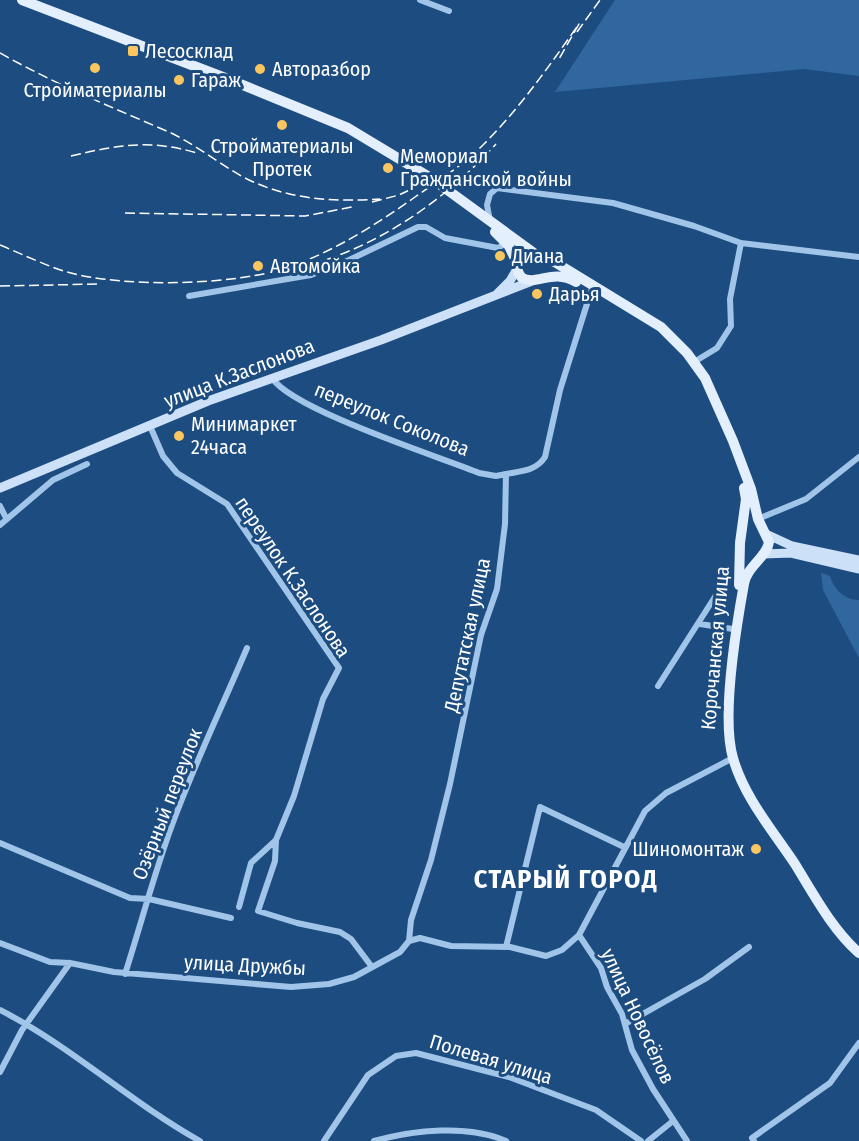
<svg xmlns="http://www.w3.org/2000/svg" width="859" height="1141" font-family="'Fira Sans Condensed',sans-serif">
<style>
.green{fill:#30679f}
.lines{fill:none;stroke-linecap:round;stroke-linejoin:round}
.street{stroke:#a1c5e9;stroke-width:6}
.secondary{stroke:#cce0f7;stroke-width:9}
.primary{stroke:#e4effe;stroke-width:10}
.rail{stroke:#fff;stroke-width:1.5;stroke-dasharray:10 4.5;stroke-linecap:butt}
.poi-dot{fill:#f9c65f;stroke:#1d4d80;stroke-width:2}
.labels{text-anchor:middle;dominant-baseline:central;stroke-width:6;stroke-linejoin:round;paint-order:stroke}
.poi-label{font-size:20px;fill:#fff;stroke:#1d4d80;text-anchor:start}
.street-label{font-size:20px;fill:#fff;stroke:#1d4d80}
.district-label{font-size:26px;font-weight:bold;letter-spacing:1.5px;fill:#fff;stroke:#1d4d80}
</style>
<rect width="100%" height="100%" fill="#1d4d80"/>
<!-- green -->
<path class="green" d="M 615,0 L 859,0 L 859,76 L 804,69 L 555,92 Z
M 821,573 L 830,576 C 834,589 844,600 859,600 L 859,658 L 823,590 Z"/>
<g class="lines">
<!-- street -->
<path class="street" d="M 420,0 L 449,11
M 490,221 L 487,205 L 490,194 L 497,188 L 613,203 L 694,226 L 741,243 L 859,257
M 189,296 L 311,275 L 347,261 L 418,227 L 426,227 L 445,238 L 498,248 L 506,243
M 694,362 L 717,348 L 731,326 L 730,299 L 741,243
M 272,378 C 293,410 437,456 479,473 L 496,476 L 506,474
M 150,426 L 163,456 L 177,473 L 227,504 L 339,668 L 323,699 L 294,796 L 276,840 L 251,863 L 239,907
M 0,506 L 5,516
M 758,519 L 806,499 L 859,457
M 0,525 L 53,480 L 87,464
M 700,624 L 733,629
M 658,686 L 718,592
M 276,840 L 275,861 L 258,911 L 297,923 L 340,932 L 351,939 L 372,967
M 0,843 L 130,898 L 149,899 L 231,918
M 579,935 L 601,968 L 607,987 L 622,1014 L 632,1050 L 653,1089 L 687,1141
M 409,941 L 411,920 L 431,860 L 450,784 L 481,635 L 497,589 L 505,524 L 506,474 C 521,471 536,471 545,457 L 560,390 L 591,291
M 0,943 L 50,962 L 70,963 L 114,972 L 291,987 L 329,984 L 354,977 L 400,952 L 409,941 L 420,938 L 451,946 L 510,947 L 546,956 L 562,950 L 579,935 L 645,811 L 666,793 L 733,758
M 506,947 L 540,807 L 624,847
M 125,974 C 141,924 154,874 172,825 C 194,765 222,707 247,648
M 0,1010 C 71,1046 130,1102 200,1141
M 625,1024 L 705,979 L 749,947
M 0,1072 L 22,1030 L 70,963
M 324,1141 L 368,1075 L 396,1056 L 416,1053 L 509,1077 L 596,1110 L 641,1141
M 374,1141 C 414,1130 468,1124 506,1141
M 648,1141 L 673,1121
M 754,1141 L 752,1138 L 830,1083 L 859,1043"/>
<!-- secondary -->
<path class="secondary" d="M 497,294 L 510,281 L 517,269
M 0,488 L 208,401 L 381,340 L 532,281
M 766,534 L 792,546 L 859,560
M 763,554 L 791,553 L 859,569"/>
<!-- primary -->
<path class="primary" d="M 22,0 L 228,79 L 348,128 L 431,178 L 534,253 L 553,261 L 661,327 L 687,353 L 705,378 L 733,441 L 751,489 L 758,519 L 769,542 C 767,557 747,566 744,584 C 736,628 721,717 733,758 C 744,797 773,831 795,864 C 814,895 832,929 859,953
M 495,232 L 509,246 L 517,263
M 534,253 C 519,252 512,266 522,278 C 538,286 552,268 576,282
M 739,585 L 740,543 L 746,499 L 744,488"/>
<!-- rail -->
<path class="rail" d="M 577,32 L 600,0
M 0,53 C 55,84 111,107 169,132 C 197,145 220,165 247,179 C 290,200 334,202 380,199
M 71,156 C 117,145 150,139 197,153
M 372,202 L 399,195 L 420,185
M 125,213 L 305,216 L 352,207
M 0,245 C 22,254 44,265 67,272 C 123,288 238,286 292,266 C 336,250 377,224 415,197 C 438,181 463,165 483,145 C 520,108 549,66 579,24 L 559,59
M 313,264 C 384,243 447,198 496,144
M 0,286 L 100,284"/>
</g>
<!-- markers -->
<g class="poi-dot">
<rect x="127" y="45" width="12" height="12" rx="3"/>
<circle cx="95" cy="68" r="6"/>
<circle cx="260" cy="69" r="6"/>
<circle cx="179" cy="80" r="6"/>
<circle cx="282" cy="125" r="6"/>
<circle cx="388" cy="168" r="6"/>
<circle cx="500" cy="256" r="6"/>
<circle cx="258" cy="266" r="6"/>
<circle cx="537" cy="294" r="6"/>
<circle cx="179" cy="436" r="6"/>
<circle cx="756" cy="849" r="6"/>
</g>
<g class="labels">
<!-- poi labels -->
<g class="poi-label">
<text x="145" y="51">Лесосклад</text>
<text x="272" y="69">Авторазбор</text>
<text x="191" y="80">Гараж</text>
<text x="95" y="90" text-anchor="middle">Стройматериалы</text>
<text x="282" y="146" text-anchor="middle">Стройматериалы<tspan x="282" dy="23">Протек</tspan></text>
<text x="400" y="156">Мемориал<tspan x="400" dy="23">Гражданской войны</tspan></text>
<text x="512" y="256">Диана</text>
<text x="270" y="266">Автомойка</text>
<text x="549" y="294">Дарья</text>
<text x="191" y="424">Минимаркет<tspan x="191" dy="23">24часа</tspan></text>
<text x="744" y="849" text-anchor="end">Шиномонтаж</text>
</g>
<!-- street labels -->
<g class="street-label">
<text transform="translate(239 373) rotate(-21)">улица К.Заслонова</text>
<text transform="translate(392 419) rotate(22)">переулок Соколова</text>
<text transform="translate(293 577) rotate(56)">переулок К.Заслонова</text>
<text transform="translate(467 635) rotate(-78)">Депутатская улица</text>
<text transform="translate(715 648) rotate(-85)">Корочанская улица</text>
<text transform="translate(167 804) rotate(-69)">Озёрный переулок</text>
<text transform="translate(245 965) rotate(3)">улица Дружбы</text>
<text transform="translate(638 1016) rotate(65)">улица Новосёлов</text>
<text transform="translate(491 1059) rotate(17)">Полевая улица</text>
</g>
<!-- district labels -->
<g class="district-label">
<text x="566" y="879">СТАРЫЙ ГОРОД</text>
</g>
</g>
</svg>
